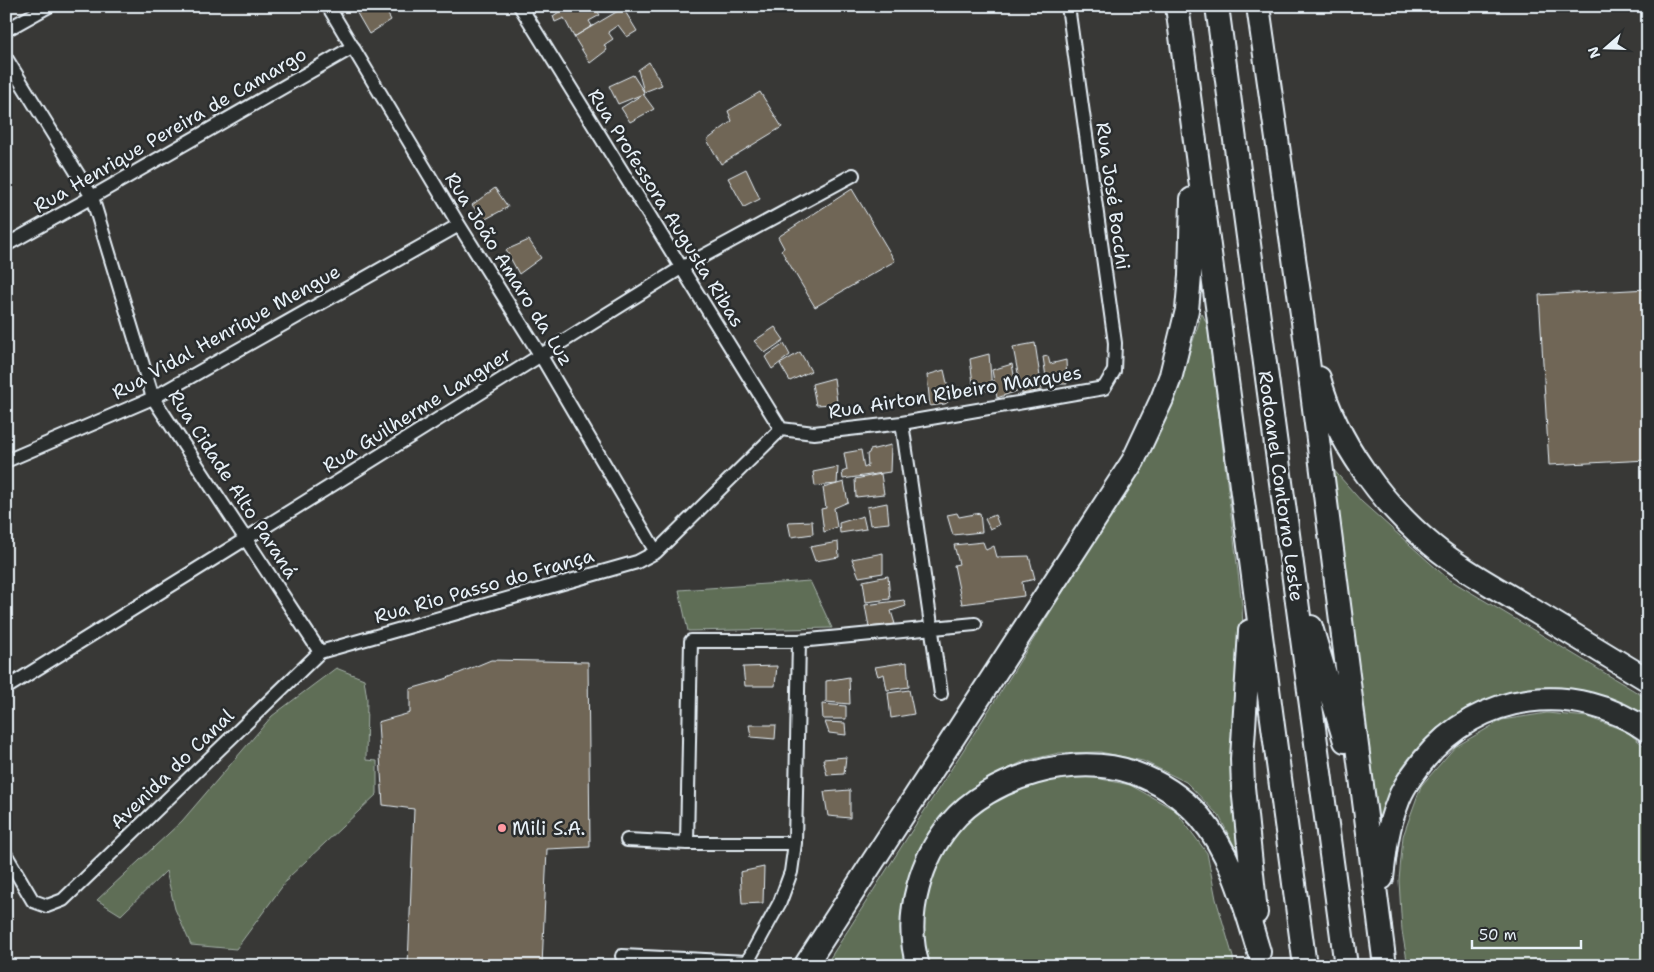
<svg xmlns="http://www.w3.org/2000/svg" width="1654" height="972" font-family="'Shantell Sans',sans-serif">
<style>
.green{fill:#5f6e57;stroke:#a4b0a8}
.building{fill:#706657;stroke:#e8f1f8}
.lines{fill:none;stroke-linecap:round;stroke-linejoin:round}
.minor-casing{stroke:#e8f1f8;stroke-width:16}
.motorway-casing{stroke:#e8f1f8;stroke-width:26}
.minor{stroke:#2a2d2e;stroke-width:12}
.motorway{stroke:#2a2d2e;stroke-width:22}
.poi-dot{fill:#ff9aa2;stroke:#2a2d2e;stroke-width:2}
.labels{text-anchor:middle;dominant-baseline:central;stroke-width:5;stroke-linejoin:round;paint-order:stroke}
.street-label{font-size:19px;fill:#e8f1f8;stroke:#2a2d2e}
.poi-label{font-size:19px;fill:#e8f1f8;stroke:#2a2d2e;text-anchor:start}
</style>
<rect width="100%" height="100%" fill="#383836"/>
<filter id="ink" filterUnits="userSpaceOnUse"><feTurbulence type="fractalNoise" baseFrequency=".02" numOctaves="2"/><feDisplacementMap in="SourceGraphic" scale="10" xChannelSelector="R" yChannelSelector="G"/><feConvolveMatrix kernelMatrix="1 2 1 2 8 2 1 2 1" color-interpolation-filters="sRGB"/></filter>
<g filter="url(#ink)">
<!-- green -->
<path class="green" d="M 1202,313 L 1208,327 L 1242,605 L 1243,630 L 1232,742 L 1233,779 L 1243,863 L 1219,816 L 1186,782 L 1143,761 L 1100,752 L 1059,753 L 1024,761 L 988,779 L 962,796 L 937,824 L 911,966 L 825,966 L 1005,685 L 1139,470 L 1172,407 Z
M 1332,468 L 1362,502 L 1447,578 L 1648,699 L 1648,719 C 1621,706 1596,693 1567,688 C 1522,681 1467,703 1433,732 C 1422,741 1411,755 1403,766 C 1397,774 1391,786 1388,796 C 1384,806 1384,816 1376,823 Z
M 810,581 L 832,628 L 688,631 L 679,590 Z
M 336,668 L 364,679 L 367,699 L 366,760 L 377,761 L 377,794 L 290,876 L 236,949 L 191,945 L 175,909 L 166,871 L 121,915 L 97,900 L 182,821 L 272,716 Z
M 1547,713 L 1587,717 L 1626,731 L 1648,749 L 1648,966 L 1408,966 L 1402,931 L 1399,880 L 1403,836 L 1421,786 L 1455,747 L 1502,720 Z
M 1077,774 L 1130,785 L 1175,810 L 1207,853 L 1216,899 L 1233,957 L 1234,966 L 929,966 L 922,948 L 926,895 L 941,857 L 963,823 L 995,797 L 1033,781 Z"/>
<!-- building -->
<path class="building" d="M 356,6 L 375,6 L 377,10 L 384,7 L 391,20 L 369,34 L 354,8 Z
M 568,6 L 594,6 L 600,15 L 589,21 L 592,26 L 574,37 L 564,18 L 555,22 L 553,16 Z
M 623,8 L 637,31 L 627,37 L 618,25 L 608,32 L 613,39 L 604,45 L 607,50 L 590,63 L 574,37 Z
M 649,62 L 662,85 L 644,92 L 638,70 Z
M 633,75 L 644,92 L 643,94 L 618,104 L 609,86 Z
M 760,92 L 782,127 L 721,164 L 707,140 L 732,121 L 728,111 Z
M 643,94 L 654,109 L 630,122 L 621,108 Z
M 746,169 L 760,199 L 744,207 L 728,178 Z
M 495,188 L 508,207 L 484,220 L 472,205 Z
M 852,189 L 895,261 L 815,307 L 781,250 L 784,248 L 778,237 Z
M 529,240 L 541,258 L 519,274 L 506,250 Z
M 1648,289 L 1648,460 L 1549,465 L 1539,295 Z
M 775,327 L 784,340 L 765,353 L 754,341 Z
M 1035,343 L 1042,390 L 1022,394 L 1013,347 Z
M 784,344 L 790,355 L 772,369 L 765,357 Z
M 800,352 L 811,371 L 790,381 L 780,364 Z
M 989,354 L 992,390 L 974,392 L 970,359 Z
M 1048,356 L 1050,364 L 1066,360 L 1067,384 L 1047,384 L 1043,357 Z
M 1012,364 L 1017,391 L 997,398 L 992,370 Z
M 944,370 L 950,396 L 947,396 L 948,402 L 945,404 L 930,406 L 927,375 Z
M 834,378 L 837,402 L 833,404 L 816,405 L 812,384 Z
M 891,445 L 890,472 L 843,479 L 842,472 L 847,470 L 844,453 L 861,450 L 864,468 L 868,466 L 867,454 L 869,453 L 870,450 Z
M 838,467 L 837,484 L 815,486 L 813,472 Z
M 881,474 L 884,494 L 856,497 L 855,479 Z
M 844,482 L 848,502 L 834,508 L 837,527 L 824,532 L 821,509 L 826,508 L 823,488 Z
M 887,503 L 889,523 L 870,525 L 867,507 Z
M 957,513 L 959,517 L 980,513 L 982,532 L 953,535 L 947,515 Z
M 995,515 L 999,525 L 990,529 L 985,519 Z
M 863,516 L 866,529 L 840,533 L 839,523 Z
M 812,521 L 813,534 L 791,537 L 788,522 Z
M 838,542 L 839,557 L 815,561 L 810,547 Z
M 983,542 L 986,550 L 994,546 L 997,557 L 1029,556 L 1035,579 L 1022,582 L 1024,596 L 962,604 L 954,565 L 959,564 L 954,545 Z
M 883,553 L 883,573 L 859,577 L 852,559 Z
M 888,576 L 890,599 L 866,602 L 863,581 Z
M 904,600 L 906,606 L 891,611 L 895,624 L 869,627 L 865,605 Z
M 491,660 L 588,662 L 590,847 L 547,849 L 542,966 L 408,966 L 414,809 L 383,805 L 378,722 L 410,713 L 410,689 L 445,679 Z
M 907,662 L 909,687 L 887,690 L 884,674 L 878,676 L 875,667 Z
M 777,666 L 775,686 L 745,686 L 743,667 Z
M 849,677 L 850,704 L 826,702 L 826,681 Z
M 909,690 L 914,714 L 891,718 L 888,693 Z
M 822,704 L 846,706 L 846,719 L 823,719 Z
M 825,722 L 845,723 L 846,735 L 829,733 Z
M 749,725 L 776,725 L 775,739 L 751,737 Z
M 846,757 L 844,774 L 827,775 L 823,759 Z
M 850,790 L 850,818 L 828,816 L 824,792 Z
M 764,867 L 763,903 L 742,904 L 740,872 Z"/>
<g class="lines">
<defs>
<path id="minor" d="M 328,6 L 459,225 L 541,356 L 656,552
M 520,6 L 781,429
M 6,30 L 49,6
M 6,58 L 92,197 L 153,398 L 320,652
M 6,245 L 92,197 L 353,47
M 902,423 L 941,694
M 781,429 L 814,433 L 902,423 L 1104,388 L 1114,371 L 1115,343 L 1068,6
M 6,461 L 153,398 L 459,225
M 6,688 L 681,268 L 853,175
M 627,840 L 687,843 L 795,843
M 687,843 L 691,641 L 799,641 L 975,624
M 6,855 L 33,901 L 47,906 L 63,900 L 320,652 L 637,562 L 656,552 L 781,429
M 622,956 L 747,962
M 745,966 L 780,902 L 791,872 L 795,843 L 799,641"/>
<path id="motorway" d="M 1177,6 L 1305,966
M 1217,6 L 1346,966
M 1258,6 L 1302,314 L 1385,966
M 1319,378 C 1336,441 1383,505 1432,545 C 1462,570 1498,589 1531,609 C 1570,633 1609,656 1648,680
M 1311,627 L 1345,741
M 1250,631 L 1242,759 L 1243,787 L 1256,913
M 1382,878 C 1385,853 1387,828 1397,804 C 1402,788 1413,774 1423,761 C 1478,691 1576,680 1648,731
M 805,966 L 1133,461 L 1162,399 L 1171,375 L 1187,310 L 1190,276 L 1192,199
M 918,966 C 910,940 911,913 918,887 C 924,864 935,842 950,824 C 989,776 1076,752 1134,773 C 1160,782 1182,797 1200,817 C 1232,854 1245,906 1259,952"/>
</defs>
<!-- minor casing -->
<use href="#minor" class="minor-casing"/>
<!-- motorway casing -->
<use href="#motorway" class="motorway-casing"/>
<!-- minor -->
<use href="#minor" class="minor"/>
<!-- motorway -->
<use href="#motorway" class="motorway"/>
</g>
</g>
<!-- markers -->
<circle class="poi-dot" cx="502" cy="828" r="5"/>
<g class="labels">
<!-- street labels -->
<g class="street-label">
<text transform="translate(170 130) rotate(-30)">Rua Henrique Pereira de Camargo</text>
<text transform="translate(1113 196) rotate(82)">Rua José Bocchi</text>
<text transform="translate(666 208) rotate(58)">Rua Professora Augusta Ribas</text>
<text transform="translate(509 269) rotate(58)">Rua João Amaro da Luz</text>
<text transform="translate(226 332) rotate(-29)">Rua Vidal Henrique Mengue</text>
<text transform="translate(955 392) rotate(-9)">Rua Airton Ribeiro Marques</text>
<text transform="translate(417 410) rotate(-32)">Rua Guilherme Langner</text>
<text transform="translate(233 484) rotate(57)">Rua Cidade Alto Paraná</text>
<text transform="translate(1281 486) rotate(82)">Rodoanel Contorno Leste</text>
<text transform="translate(484 586) rotate(-16)">Rua Rio Passo do França</text>
<text transform="translate(172 769) rotate(-44)">Avenida do Canal</text>
</g>
<!-- poi labels -->
<g class="poi-label">
<text x="512" y="828">Mili S.A.</text>
</g>
</g>
<!-- margin -->
<rect width="1654" height="972" fill="none" stroke="#2a2d2e" stroke-width="25"/>
<rect x="12" y="12" width="1629" height="947" fill="none" stroke="#e8f1f8" stroke-width="2" filter="url(#ink)"/>
<!-- north arrow -->
<g transform="translate(1606 48) rotate(250)" stroke="#2a2d2e" stroke-width="4" paint-order="stroke">
<path d="M0-4L9 19L0 12L-9 19Z" fill="#e8f1f8"/>
<text y="-8" font-size="14" font-weight="bold" text-anchor="middle" fill="#e8f1f8">N</text>
</g>
<!-- scale -->
<path d="M1472 940v8h109v-8" fill="none" stroke="#e8f1f8" stroke-width="2.5"/>
<text x="1479" y="940" font-size="15" fill="#e8f1f8" stroke="#2a2d2e" stroke-width="4" paint-order="stroke">50 m</text>
</svg>
